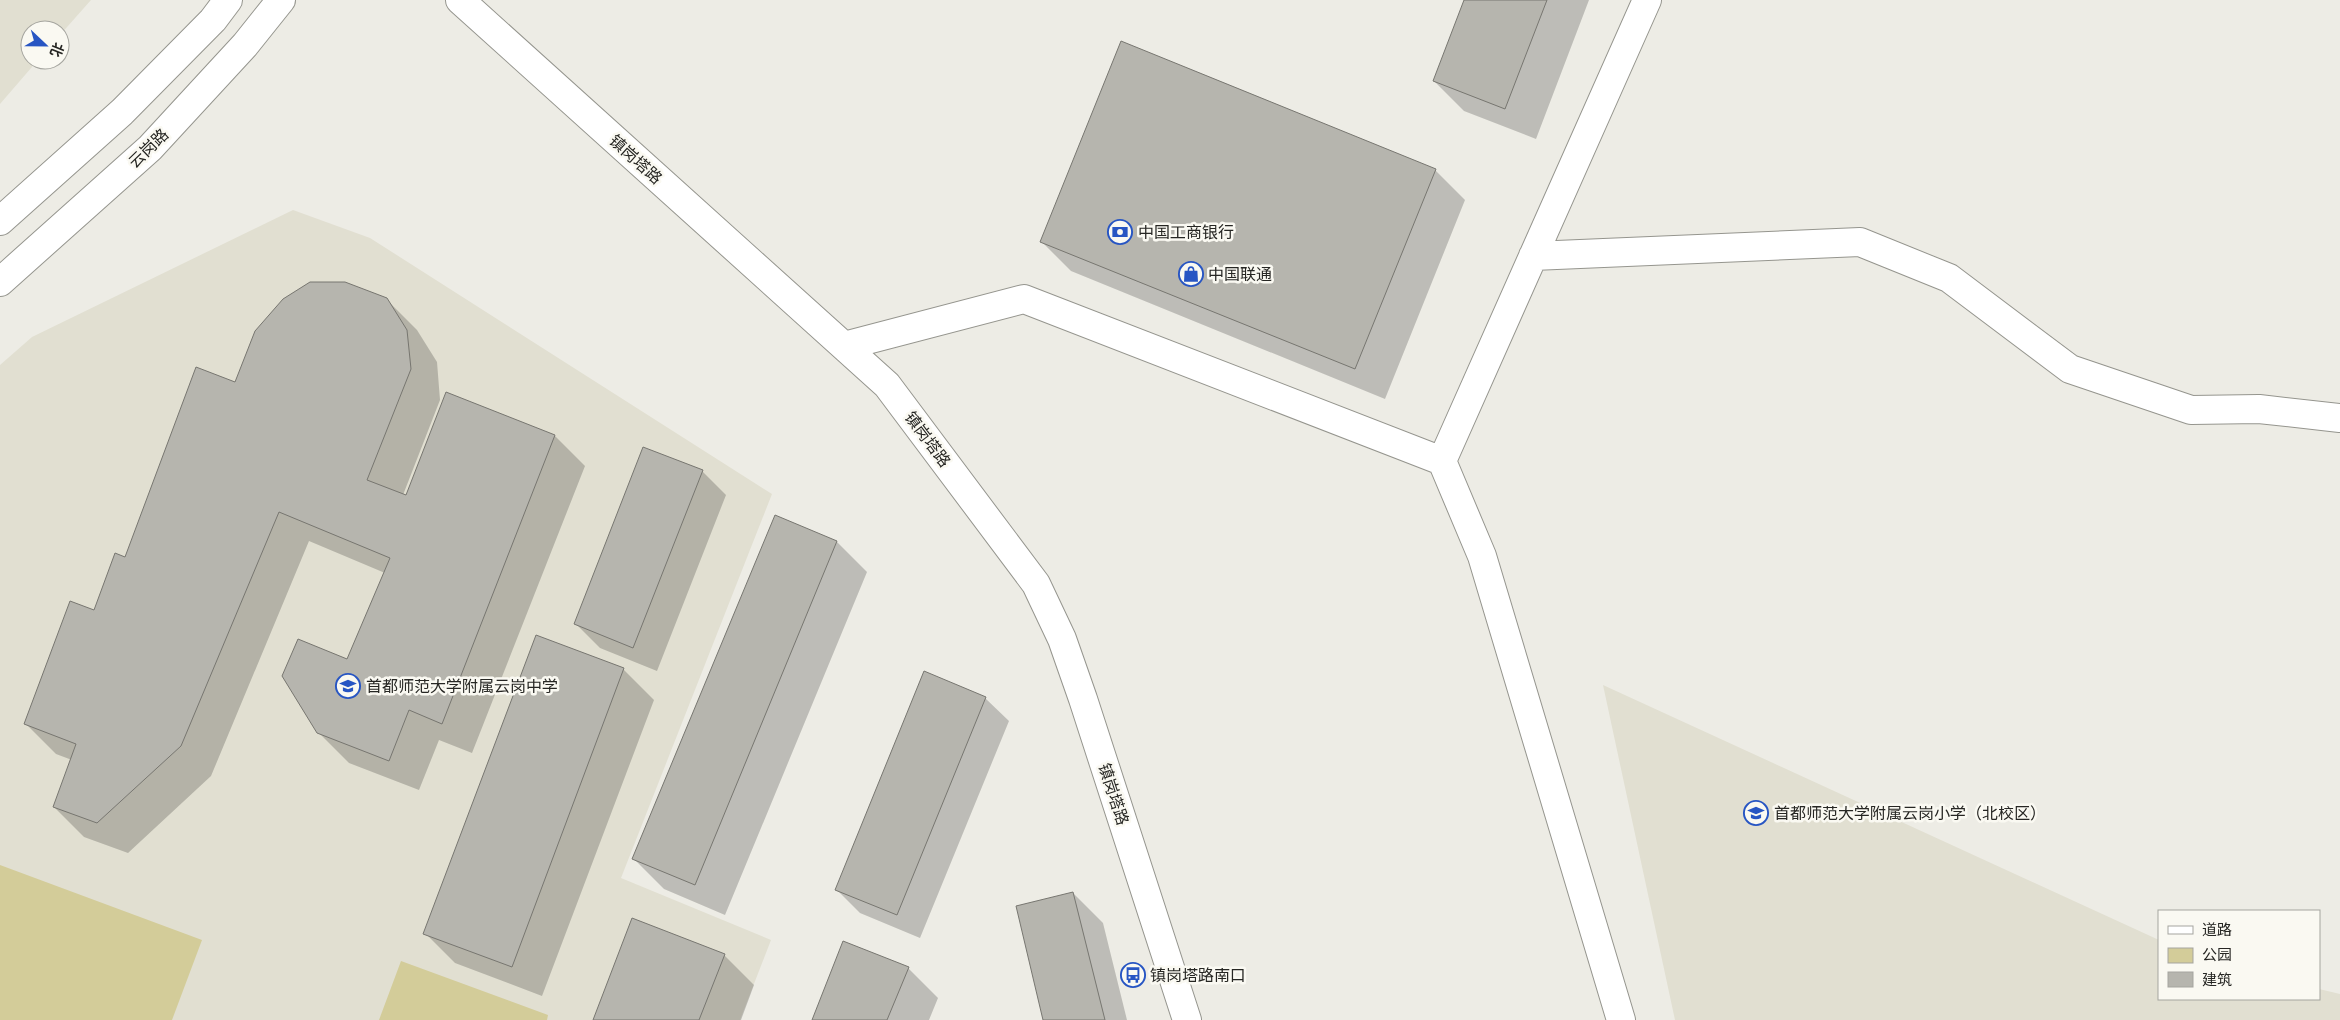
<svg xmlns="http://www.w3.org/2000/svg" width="2340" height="1020" font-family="'Asap Condensed','Noto Sans SC',sans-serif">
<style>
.built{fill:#e1dfd1}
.green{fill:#d3cc99}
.shadow{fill:#0003}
.building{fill:#b6b5ae;stroke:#777670}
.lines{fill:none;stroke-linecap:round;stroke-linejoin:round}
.minor-casing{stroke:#95958e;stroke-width:30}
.major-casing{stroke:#95958e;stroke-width:30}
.minor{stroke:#fff;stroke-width:28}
.major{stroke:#fff;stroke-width:28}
.labels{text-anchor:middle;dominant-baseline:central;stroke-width:5;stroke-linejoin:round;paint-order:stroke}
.street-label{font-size:16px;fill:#262623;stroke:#faf9f2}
.poi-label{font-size:16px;fill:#262623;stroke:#faf9f2;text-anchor:start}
</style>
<rect width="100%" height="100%" fill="#edece5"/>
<!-- built -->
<path class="built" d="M 0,0 L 91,0 L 60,35 L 60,30 L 30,30 L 30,60 L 38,60 L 0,104 Z
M 293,210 L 370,238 L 772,494 L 621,878 L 771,940 L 740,1020 L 0,1020 L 0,365 L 32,337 Z
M 1603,685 L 2159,940 L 2159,999 L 2319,999 L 2319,989 L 2340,994 L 2340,1020 L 1675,1020 Z"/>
<!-- green -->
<path class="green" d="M 0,865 L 202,940 L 172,1020 L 0,1020 Z
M 401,961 L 548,1015 L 547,1020 L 379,1020 Z"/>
<!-- shadow -->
<path class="shadow" d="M 1465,0 L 1589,0 L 1536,139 L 1464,111 L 1434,81 Z
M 1435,170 L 1465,200 L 1385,399 L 1071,271 L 1041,241 Z
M 386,299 L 417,330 L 437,362 L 440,400 L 403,495 L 406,497 L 447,393 L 555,436 L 585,466 L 472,753 L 439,740 L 419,790 L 349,763 L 318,732 L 385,573 L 309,541 L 211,776 L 128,853 L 84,837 L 54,807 L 72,760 L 56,754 L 26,724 L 236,383 Z
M 702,471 L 726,495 L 657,671 L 600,648 L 576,624 Z
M 776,517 L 837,542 L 867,572 L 725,915 L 664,889 L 634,859 Z
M 537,637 L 624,670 L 654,700 L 542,996 L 455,963 L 425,933 Z
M 985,698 L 1009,721 L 920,938 L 860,913 L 837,890 Z
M 1073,893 L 1103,923 L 1127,1020 L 1044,1020 Z
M 724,955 L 754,985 L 741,1020 L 594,1020 Z
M 908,968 L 938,998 L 929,1020 L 813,1020 Z"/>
<!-- building -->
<path class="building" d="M 1464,0 L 1547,0 L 1505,109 L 1433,81 Z
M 1121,41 L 1436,169 L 1355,369 L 1040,242 Z
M 310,282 L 345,282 L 387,298 L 407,330 L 411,369 L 367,480 L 406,495 L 446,392 L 555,435 L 442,724 L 409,710 L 389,761 L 317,733 L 282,676 L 298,639 L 347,659 L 390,558 L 279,512 L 181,746 L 97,823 L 53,807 L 76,744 L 24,724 L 70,601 L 94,610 L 115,553 L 125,557 L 196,367 L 235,382 L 255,331 L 283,299 Z
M 643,447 L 703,470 L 633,648 L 574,624 Z
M 775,515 L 837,541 L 695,885 L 632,859 Z
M 536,635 L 624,668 L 512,967 L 423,934 Z
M 924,671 L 986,697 L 897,915 L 835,890 Z
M 1073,892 L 1105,1020 L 1043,1020 L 1016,906 Z
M 632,918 L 725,954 L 699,1020 L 593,1020 Z
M 843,941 L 909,967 L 887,1020 L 812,1020 Z"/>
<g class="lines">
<defs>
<path id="minor" d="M 460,0 L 887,385 L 1036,584 L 1062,639 L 1083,699 L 1187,1020
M 1533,256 L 1860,242 L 1949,278 L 2070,369 L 2191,410 L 2259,409 L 2340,418
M 844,346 L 1024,299 L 1442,461
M 1621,1020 L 1482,556 L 1442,461 L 1647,0"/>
<path id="major" d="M 0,221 L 122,112 L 213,20 L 228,0
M 0,282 L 150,148 L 245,45 L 281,0"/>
</defs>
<!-- minor casing -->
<use href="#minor" class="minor-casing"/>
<!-- major casing -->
<use href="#major" class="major-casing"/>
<!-- minor -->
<use href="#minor" class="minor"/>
<!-- major -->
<use href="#major" class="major"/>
</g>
<!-- icons -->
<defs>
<symbol id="bank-ring" viewBox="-11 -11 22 22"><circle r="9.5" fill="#faf9f2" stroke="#2755c3" stroke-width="1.5"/><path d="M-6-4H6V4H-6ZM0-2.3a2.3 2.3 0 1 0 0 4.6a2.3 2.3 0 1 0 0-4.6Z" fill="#2755c3"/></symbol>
<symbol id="shop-ring" viewBox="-11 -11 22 22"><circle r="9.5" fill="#faf9f2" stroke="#2755c3" stroke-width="1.5"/><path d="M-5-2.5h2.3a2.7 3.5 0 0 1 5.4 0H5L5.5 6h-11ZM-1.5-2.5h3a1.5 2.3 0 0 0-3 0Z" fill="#2755c3"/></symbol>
<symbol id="school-ring" viewBox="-11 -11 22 22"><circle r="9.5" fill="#faf9f2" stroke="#2755c3" stroke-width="1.5"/><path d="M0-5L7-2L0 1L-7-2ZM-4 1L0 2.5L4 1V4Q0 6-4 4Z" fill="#2755c3"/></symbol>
<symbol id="bus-ring" viewBox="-11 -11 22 22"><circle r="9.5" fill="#faf9f2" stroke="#2755c3" stroke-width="1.5"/><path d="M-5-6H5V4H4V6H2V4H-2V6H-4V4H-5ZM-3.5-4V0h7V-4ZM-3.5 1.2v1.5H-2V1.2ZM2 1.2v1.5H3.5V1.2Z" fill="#2755c3"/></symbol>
</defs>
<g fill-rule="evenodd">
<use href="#bank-ring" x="1106" y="218" width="28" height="28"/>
<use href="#shop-ring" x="1177" y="260" width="28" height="28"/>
<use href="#school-ring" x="334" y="672" width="28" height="28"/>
<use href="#school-ring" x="1742" y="799" width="28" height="28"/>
<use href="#bus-ring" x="1119" y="961" width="28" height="28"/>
</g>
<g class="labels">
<!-- street labels -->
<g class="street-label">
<text transform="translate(148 148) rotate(-44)">云岗路</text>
<text transform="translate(636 159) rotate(42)">镇岗塔路</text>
<text transform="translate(928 439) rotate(53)">镇岗塔路</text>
<text transform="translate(1114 794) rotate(72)">镇岗塔路</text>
</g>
<!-- poi labels -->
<g class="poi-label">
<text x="1138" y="232">中国工商银行</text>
<text x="1208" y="274">中国联通</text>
<text x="366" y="686">首都师范大学附属云岗中学</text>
<text x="1774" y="813">首都师范大学附属云岗小学（北校区）</text>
<text x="1150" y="975">镇岗塔路南口</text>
</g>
</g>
<!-- legend -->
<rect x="2158" y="910" width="162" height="90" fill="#faf9f2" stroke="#a5a59f"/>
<rect x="2168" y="926" width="25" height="8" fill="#ffffff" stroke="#a5a59f"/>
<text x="2202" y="935" font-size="15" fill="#262623">道路</text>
<rect x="2168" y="948" width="25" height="15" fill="#d3cc99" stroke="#a5a59f"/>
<text x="2202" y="960" font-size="15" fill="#262623">公园</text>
<rect x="2168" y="972" width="25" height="15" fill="#b6b5ae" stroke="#a5a59f"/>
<text x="2202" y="985" font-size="15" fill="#262623">建筑</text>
<!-- north arrow -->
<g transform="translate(45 45) rotate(112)"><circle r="24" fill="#faf9f2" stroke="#a5a59f"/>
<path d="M0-4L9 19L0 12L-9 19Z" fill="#2755c3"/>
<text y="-8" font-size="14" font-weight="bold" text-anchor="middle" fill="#262623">北</text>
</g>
</svg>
